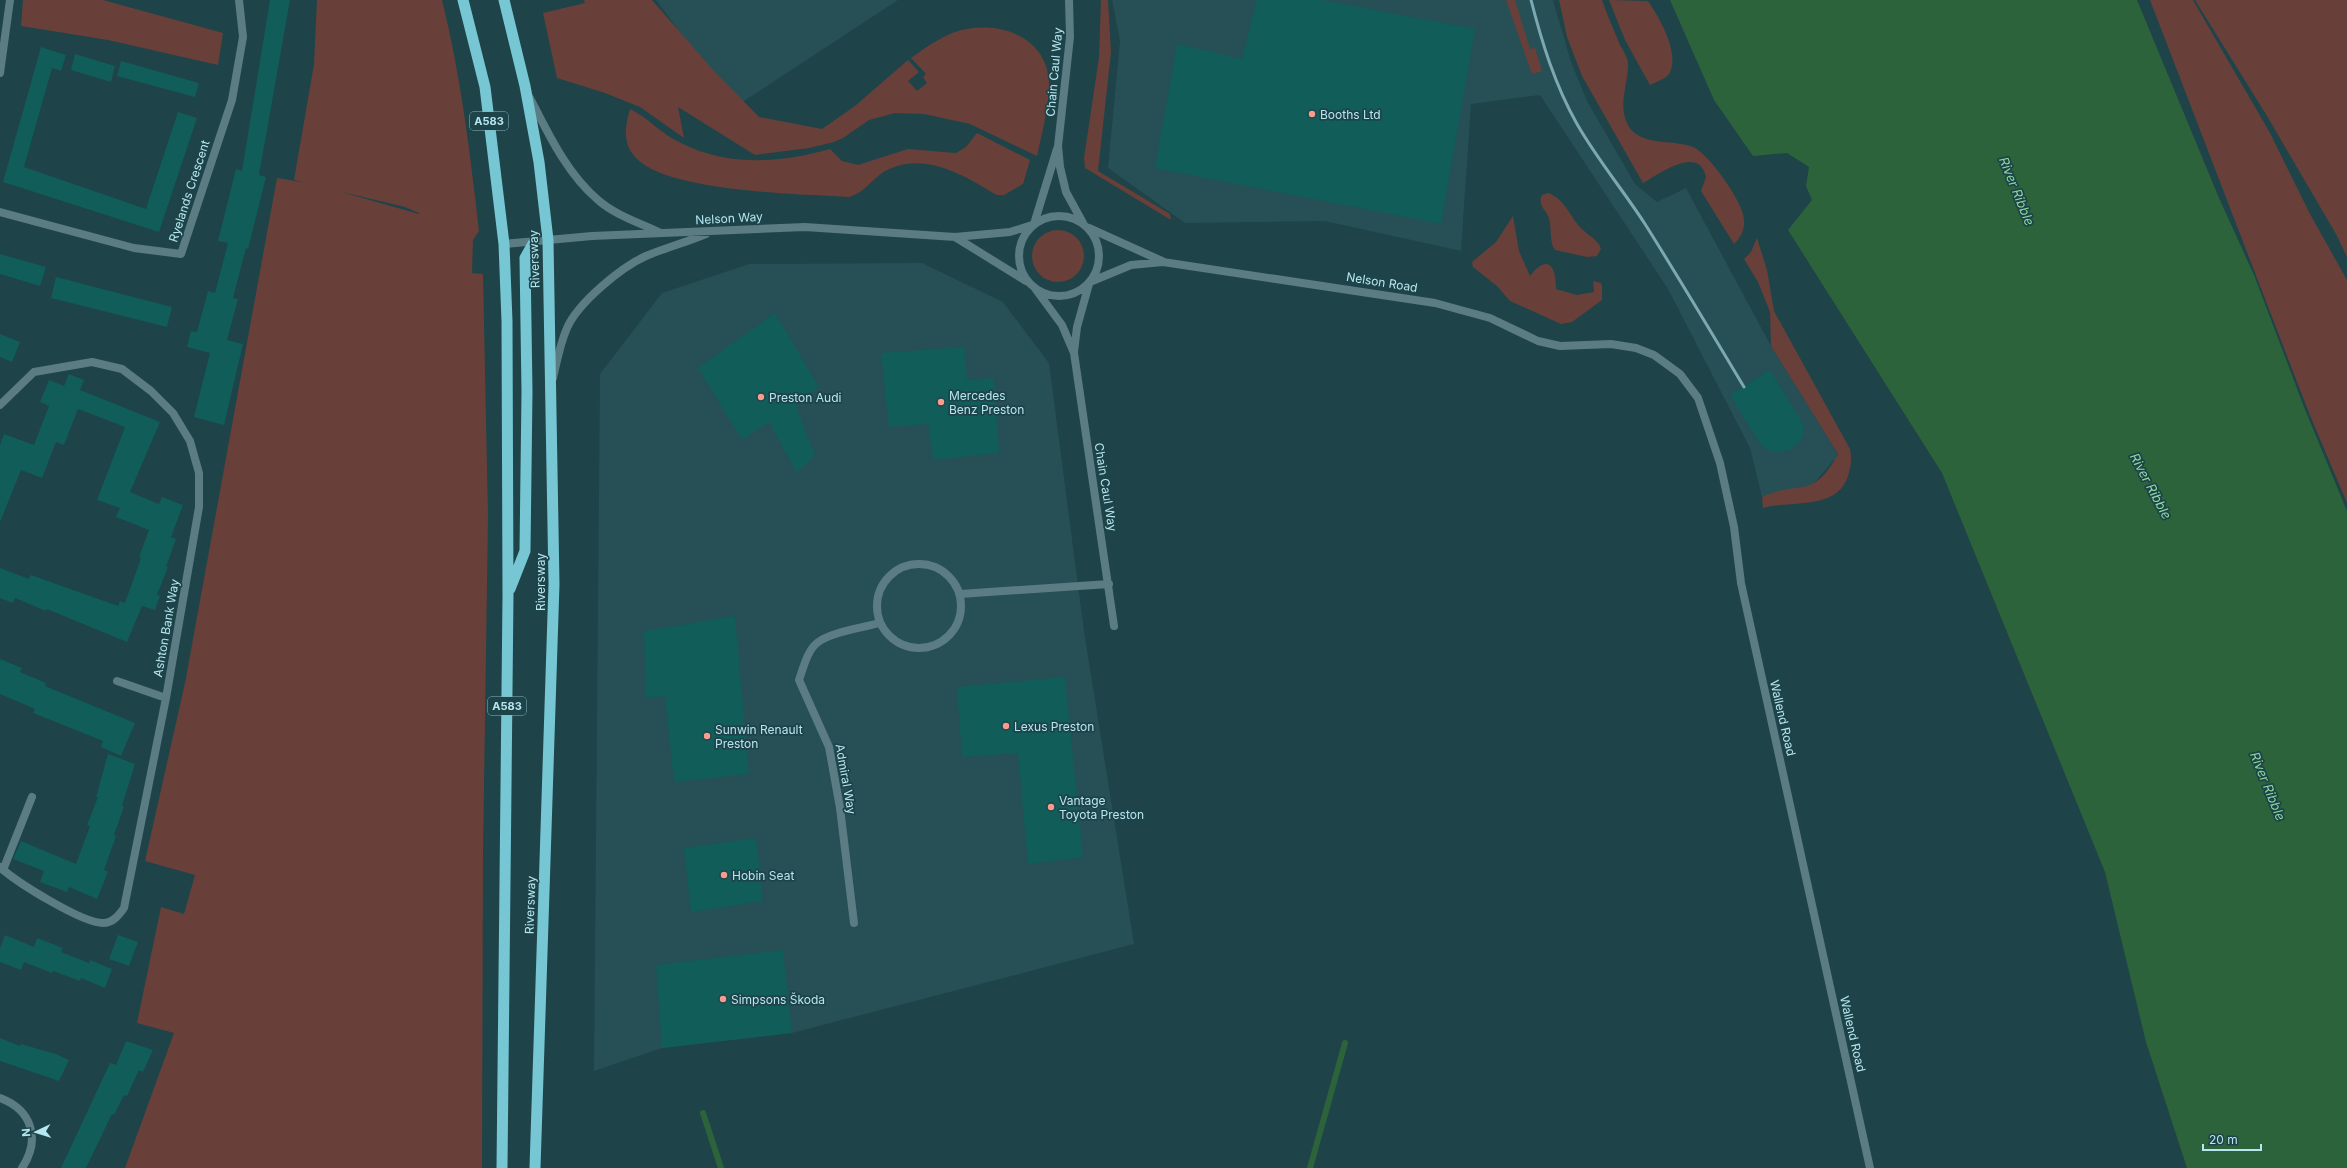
<svg xmlns="http://www.w3.org/2000/svg" width="2347" height="1168" font-family="Inter,sans-serif">
<style>
.built{fill:#274f56}
.green{fill:#684039;fill-rule:evenodd}
.water{fill:#2d633b}
.lines{fill:none;stroke-linecap:round;stroke-linejoin:round}
.stream{stroke:#2d633b;stroke-width:6}
.building{fill:#105d59}
.minor{stroke:#5a7c82;stroke-width:8}
.trunk{stroke:#76c6d4;stroke-width:11}
.rail{stroke:#7ca9b1;stroke-width:3}
.poi-dot{fill:#f59d8e;stroke:#1e4349;stroke-width:1.5}
.labels{text-anchor:middle;dominant-baseline:central;stroke-width:3.5;stroke-linejoin:round;paint-order:stroke}
.shield{fill:#1e4349;stroke:#88b6bf;stroke-width:1}
.shield-label{font-size:11px;font-weight:bold;fill:#b5e7f1}
.street-label{font-size:12px;fill:#b5e7f1;stroke:#1e4349}
.poi-label{font-size:12px;fill:#b5e7f1;stroke:#1e4349;text-anchor:start}
.water-label{font-size:13px;font-style:italic;fill:#8cdb9d;stroke:#1e4349}
</style>
<rect width="100%" height="100%" fill="#1e4349"/>
<!-- built -->
<path class="built" d="M 656,0 L 898,0 L 735,107 Z
M 1112,0 L 1553,0 L 1571,62 L 1587,101 L 1635,184 L 1657,202 L 1686,188 L 1771,346 L 1838,454 L 1835,459 L 1814,483 L 1801,489 L 1762,497 L 1750,448 L 1668,289 L 1540,95 L 1471,104 L 1461,251 L 1325,221 L 1185,223 L 1108,168 L 1120,41 Z
M 922,263 L 1003,302 L 1049,363 L 1084,631 L 1134,944 L 792,1033 L 662,1048 L 594,1071 L 600,374 L 662,293 L 749,264 Z"/>
<!-- green -->
<path class="green" d="M 23,0 L 103,0 L 223,33 L 218,65 L 108,40 L 21,26 Z
M 317,0 L 442,0 C 461,76 470,153 479,231 L 473,240 L 472,273 L 483,274 L 488,517 L 483,854 L 482,1168 L 125,1168 L 174,1033 L 137,1023 L 161,907 L 184,914 L 195,875 L 145,861 L 185,683 L 277,178 L 307,183 L 294,180 L 314,64 ZM 338,191 L 405,207 L 419,213 L 419,214 Z
M 584,0 L 652,0 L 713,70 L 759,117 L 822,129 L 855,106 L 908,60 L 919,72 L 908,81 L 917,91 L 927,83 L 923,77 L 926,74 L 911,58 C 928,46 947,32 967,29 C 1007,22 1050,41 1049,87 C 1048,109 1042,134 1037,156 L 970,124 L 924,114 L 895,113 L 869,120 L 843,138 L 834,142 L 809,148 L 755,155 L 678,107 L 684,138 L 640,107 L 605,93 L 557,78 L 543,13 L 585,3 Z
M 1101,0 L 1108,0 L 1111,52 L 1098,171 L 1170,214 L 1171,220 L 1085,168 L 1084,158 L 1099,57 Z
M 1506,0 L 1515,0 L 1530,49 L 1535,48 L 1542,71 L 1532,74 Z
M 1559,0 L 1602,0 C 1607,15 1614,30 1620,45 C 1623,50 1627,57 1628,62 C 1629,82 1617,106 1628,125 C 1641,148 1675,138 1695,148 C 1710,156 1744,203 1744,220 C 1745,229 1741,237 1734,244 L 1701,191 L 1706,177 C 1699,144 1659,174 1643,183 L 1582,76 L 1567,37 Z
M 1609,0 L 1648,1 C 1659,17 1681,54 1669,74 C 1665,79 1656,82 1650,85 L 1625,40 Z
M 2150,0 L 2193,0 L 2270,133 L 2310,214 L 2347,280 L 2347,503 L 2309,413 Z
M 2195,0 L 2347,0 L 2347,257 L 2336,234 L 2267,116 Z
M 630,109 C 649,118 662,135 681,143 C 728,167 780,163 830,149 L 842,161 L 858,165 L 908,149 L 956,153 L 966,147 L 977,133 L 1030,160 L 1023,184 L 1004,195 L 997,195 C 965,176 924,150 885,171 C 872,179 864,193 849,197 C 800,194 668,192 636,158 C 622,144 625,126 630,109 Z
M 1548,193 C 1564,198 1569,215 1580,227 C 1586,234 1599,240 1601,249 L 1597,256 L 1587,257 L 1555,250 C 1549,242 1552,229 1549,218 C 1546,210 1537,205 1542,195 Z
M 1513,216 L 1519,251 L 1530,276 C 1548,253 1556,266 1556,289 L 1577,295 L 1594,292 L 1593,281 L 1601,283 L 1602,286 L 1602,300 L 1572,322 L 1561,324 L 1510,301 L 1497,286 L 1473,267 L 1472,262 L 1496,242 Z
M1032 256a26 26 0 1 1 52 0a26 26 0 1 1-52 0Z
M 1757,238 L 1767,270 L 1774,311 L 1850,449 C 1852,458 1851,467 1848,476 C 1837,511 1791,500 1763,508 L 1762,497 C 1797,480 1813,501 1838,454 L 1771,346 L 1770,312 L 1758,282 L 1744,259 L 1751,252 Z"/>
<!-- water -->
<path class="water" d="M 1670,0 L 2137,0 L 2219,198 L 2254,275 L 2304,407 L 2347,511 L 2347,1168 L 2187,1168 L 2146,1042 L 2105,872 L 1942,473 L 1788,230 L 1812,200 L 1806,186 L 1809,167 L 1787,153 L 1753,156 L 1714,100 Z"/>
<g class="lines">
<!-- stream -->
<path class="stream" d="M 703,1113 L 721,1168
M 1310,1168 L 1345,1043"/>
</g>
<!-- building -->
<path class="building" d="M 270,0 L 290,0 L 259,175 L 266,177 L 248,249 L 246,248 L 233,298 L 238,299 L 227,340 L 243,344 L 224,425 L 194,417 L 210,353 L 187,347 L 191,331 L 197,332 L 208,291 L 215,293 L 228,243 L 218,241 L 236,169 L 242,171 Z
M 1257,0 L 1322,0 L 1475,29 L 1441,224 L 1155,168 L 1177,44 L 1242,59 Z
M 41,47 L 66,55 L 61,71 L 52,68 L 24,167 L 146,209 L 178,112 L 197,118 L 159,232 L 3,182 Z
M 75,54 L 115,66 L 111,82 L 71,70 Z
M 121,61 L 199,83 L 195,97 L 117,76 Z
M 0,254 L 46,267 L 40,286 L 0,274 Z
M 56,277 L 172,307 L 167,327 L 51,298 Z
M 775,313 L 819,387 L 796,406 L 815,455 L 797,473 L 769,422 L 742,440 L 698,368 Z
M 0,334 L 20,342 L 12,362 L 0,357 Z
M 964,347 L 967,380 L 994,378 L 999,453 L 933,460 L 928,424 L 889,427 L 881,353 Z
M 1770,370 L 1803,424 L 1804,434 L 1799,442 L 1791,449 L 1781,452 L 1771,452 L 1761,445 L 1730,395 Z
M 69,374 L 84,380 L 80,390 L 160,422 L 130,492 L 159,504 L 162,497 L 183,505 L 171,537 L 176,539 L 166,567 L 168,567 L 157,595 L 160,596 L 155,610 L 142,606 L 127,642 L 47,609 L 46,611 L 15,598 L 13,603 L 0,598 L 0,568 L 29,579 L 31,575 L 118,606 L 120,601 L 125,603 L 141,558 L 139,557 L 149,530 L 116,517 L 120,508 L 97,500 L 125,427 L 78,409 L 64,445 L 56,442 L 42,478 L 21,470 L 0,522 L 0,445 L 4,434 L 34,445 L 49,406 L 40,402 L 49,380 L 64,386 Z
M 735,616 L 749,774 L 674,782 L 665,696 L 646,698 L 644,631 Z
M 0,659 L 22,668 L 20,672 L 46,683 L 45,686 L 135,723 L 121,756 L 101,747 L 103,741 L 33,713 L 35,709 L 0,694 Z
M 1065,677 L 1083,857 L 1028,864 L 1018,753 L 962,757 L 957,687 Z
M 108,754 L 135,764 L 122,806 L 124,807 L 114,835 L 116,836 L 104,870 L 108,872 L 97,899 L 69,887 L 67,892 L 40,882 L 44,871 L 13,859 L 21,841 L 76,864 L 90,826 L 87,825 L 98,797 L 96,797 Z
M 756,838 L 763,901 L 691,912 L 684,848 Z
M 5,935 L 34,947 L 37,938 L 63,948 L 61,952 L 89,963 L 90,960 L 112,969 L 105,988 L 81,978 L 80,981 L 53,971 L 52,973 L 24,962 L 21,970 L 0,962 L 0,948 Z
M 118,935 L 138,942 L 129,966 L 109,959 Z
M 783,950 L 792,1033 L 662,1048 L 656,965 Z
M 0,1038 L 20,1046 L 21,1044 L 56,1054 L 69,1060 L 59,1081 L 0,1061 Z
M 126,1041 L 153,1050 L 143,1072 L 139,1070 L 127,1096 L 124,1095 L 114,1115 L 112,1114 L 86,1168 L 61,1168 L 110,1063 L 116,1065 Z"/>
<g class="lines">
<!-- minor -->
<path class="minor" d="M 1069,0 L 1070,37 L 1058,146 L 1060,167 L 1066,192 L 1083,223
M 0,73 L 10,0
M 530,98 C 548,133 567,174 598,200 C 615,215 640,223 661,233
M 0,212 L 134,248 L 181,254 L 232,100 L 243,37 L 239,0
M1019 256a40 40 0 1 1 80 0a40 40 0 1 1-80 0Z
M 1034,224 L 1057,149
M 1089,228 L 1162,261
M 955,237 L 1026,281
M 504,244 L 592,236 L 805,227 L 955,237 L 1010,232 L 1032,225
M 1090,282 L 1131,265 L 1163,262 L 1435,303 L 1490,318 L 1538,341 L 1560,346 L 1611,344 L 1636,348 L 1654,355 L 1680,374 L 1698,398 L 1720,463 L 1734,527 L 1741,583 L 1870,1168
M 1034,287 L 1062,325 L 1074,353 L 1114,626
M 1074,352 L 1077,327 L 1089,284
M 553,378 C 557,361 560,344 567,328 C 578,303 621,267 646,256 C 665,248 687,242 706,234
M 0,405 L 34,372 L 92,362 L 122,369 L 151,391 L 173,413 L 190,441 L 199,473 L 199,507 L 166,698 L 124,908 C 119,915 113,923 103,923 C 82,923 16,882 0,867
M877 606a42 42 0 1 1 84 0a42 42 0 1 1-84 0Z
M 960,594 L 1109,584
M 117,681 L 166,698
M 3,870 L 32,797
M 854,923 L 840,808 L 829,747 L 799,680 C 803,669 807,651 817,643 C 830,632 862,628 879,623
M 0,1098 C 32,1110 41,1139 22,1168"/>
<!-- trunk -->
<path class="trunk" d="M 463,0 L 485,87 L 504,244 L 507,321 L 508,595 L 502,1168
M 504,0 L 525,86 L 539,162 L 548,240 L 554,584 L 535,1168
M 510,589 L 525,551 L 527,392 L 525,258 L 534,242"/>
<!-- rail -->
<path class="rail" d="M 1531,0 C 1542,43 1555,85 1577,124 C 1597,159 1623,190 1645,224 C 1679,278 1711,332 1744,387"/>
</g>
<!-- markers -->
<g class="poi-dot">
<circle cx="1312" cy="114" r="4"/>
<circle cx="761" cy="397" r="4"/>
<circle cx="941" cy="402" r="4"/>
<circle cx="1006" cy="726" r="4"/>
<circle cx="707" cy="736" r="4"/>
<circle cx="1051" cy="807" r="4"/>
<circle cx="724" cy="875" r="4"/>
<circle cx="723" cy="999" r="4"/>
</g>
<g class="labels">
<!-- shield labels -->
<g class="shield">
<rect x="470" y="112" width="38" height="18" rx="3"/>
<rect x="488" y="697" width="38" height="18" rx="3"/>
</g>
<g class="shield-label">
<text x="489" y="121">A583</text>
<text x="507" y="706">A583</text>
</g>
<!-- street labels -->
<g class="street-label">
<text transform="translate(1054 72) rotate(-85)">Chain Caul Way</text>
<text transform="translate(189 191) rotate(-72)">Ryelands Crescent</text>
<text transform="translate(729 218) rotate(-3)">Nelson Way</text>
<text transform="translate(534 259) rotate(-92)">Riversway</text>
<text transform="translate(1382 282) rotate(9)">Nelson Road</text>
<text transform="translate(1106 487) rotate(81)">Chain Caul Way</text>
<text transform="translate(540 582) rotate(-90)">Riversway</text>
<text transform="translate(166 628) rotate(-80)">Ashton Bank Way</text>
<text transform="translate(1783 718) rotate(77)">Wallend Road</text>
<text transform="translate(846 779) rotate(80)">Admiral Way</text>
<text transform="translate(530 905) rotate(-88)">Riversway</text>
<text transform="translate(1853 1034) rotate(77)">Wallend Road</text>
</g>
<!-- poi labels -->
<g class="poi-label">
<text x="1320" y="114">Booths Ltd</text>
<text x="949" y="395">Mercedes<tspan x="949" dy="14">Benz Preston</tspan></text>
<text x="769" y="397">Preston Audi</text>
<text x="1014" y="726">Lexus Preston</text>
<text x="715" y="729">Sunwin Renault<tspan x="715" dy="14">Preston</tspan></text>
<text x="1059" y="800">Vantage<tspan x="1059" dy="14">Toyota Preston</tspan></text>
<text x="732" y="875">Hobin Seat</text>
<text x="731" y="999">Simpsons Škoda</text>
</g>
<!-- water labels -->
<g class="water-label">
<text transform="translate(2017 191) rotate(68)">River Ribble</text>
<text transform="translate(2151 486) rotate(62)">River Ribble</text>
<text transform="translate(2268 786) rotate(68)">River Ribble</text>
</g>
</g>
<!-- north arrow -->
<g transform="translate(36 1132) rotate(266)" stroke="#1e4349" stroke-width="3" paint-order="stroke">
<path d="M0-3L7 15L0 10L-7 15Z" fill="#b5e7f1"/>
<text y="-6" font-size="11" font-weight="bold" text-anchor="middle" fill="#b5e7f1">N</text>
</g>
<!-- scale -->
<path d="M2203 1144v6h58v-6" fill="none" stroke="#b5e7f1" stroke-width="2"/>
<text x="2209" y="1144" font-size="12" fill="#b5e7f1" stroke="#1e4349" stroke-width="3" paint-order="stroke">20 m</text>
</svg>
